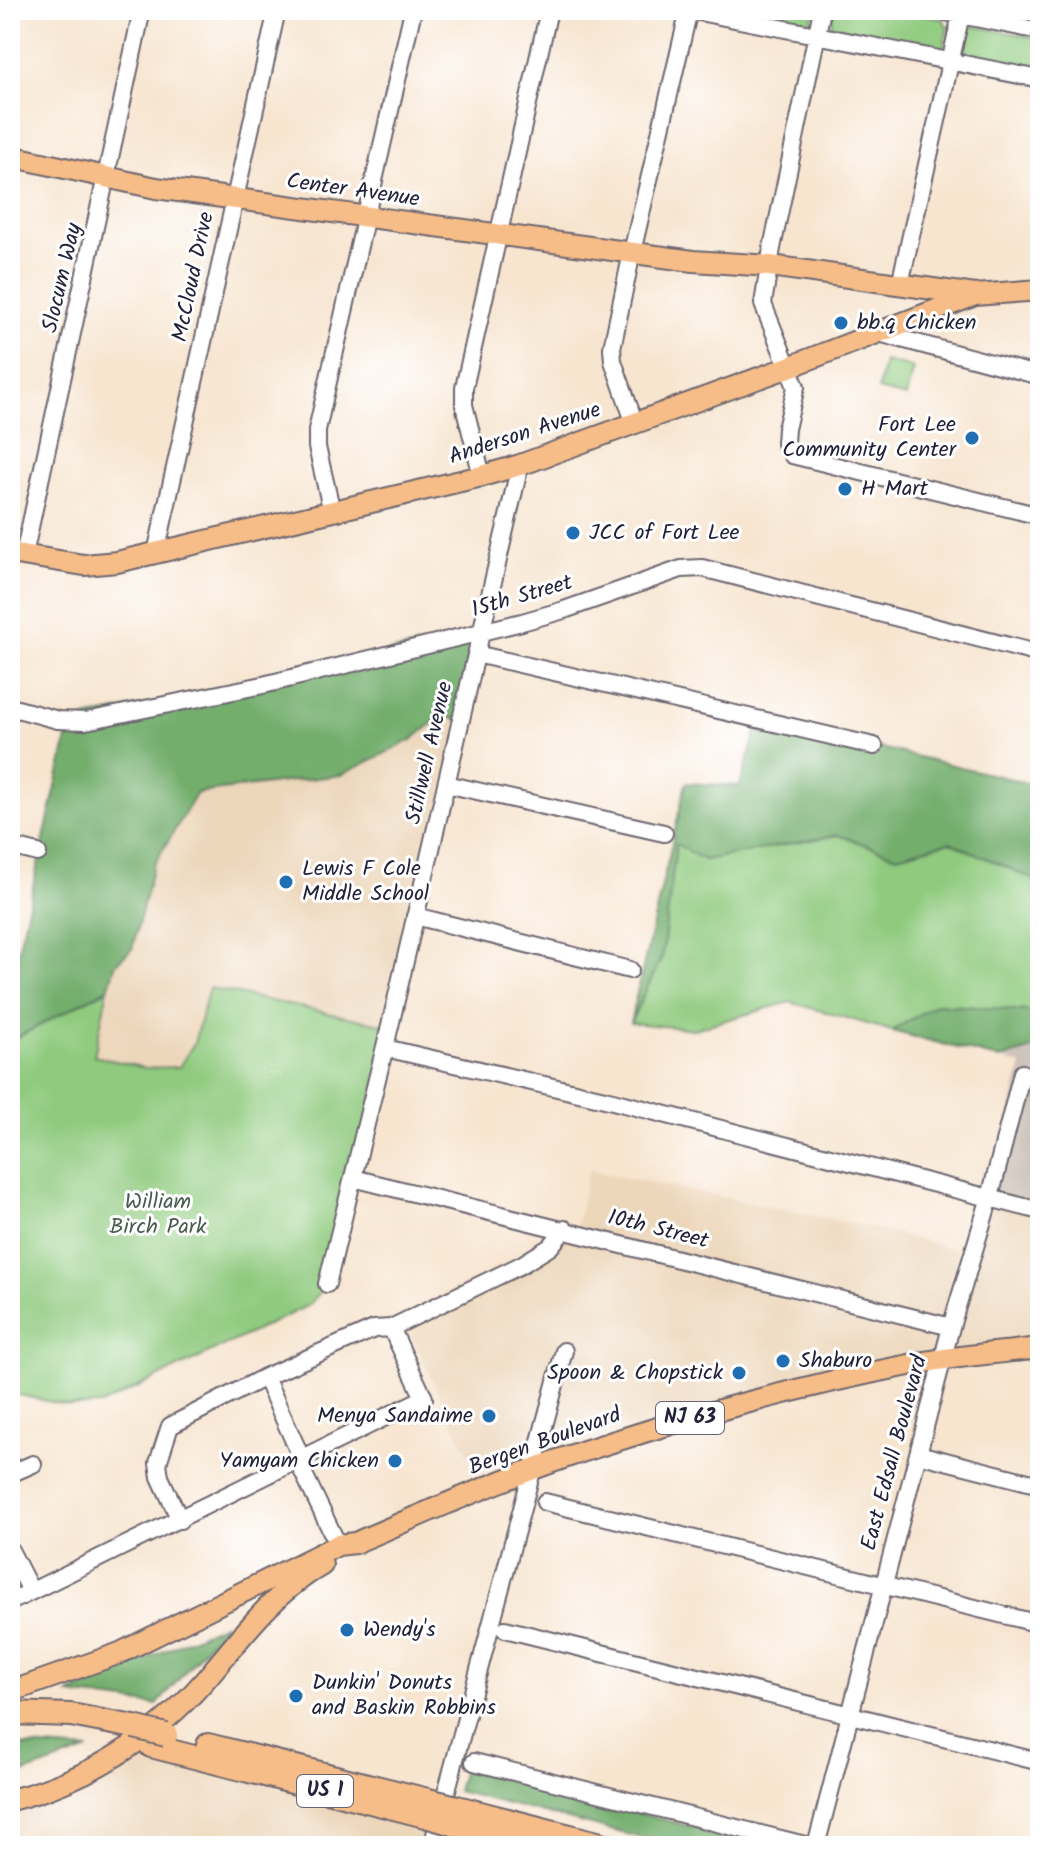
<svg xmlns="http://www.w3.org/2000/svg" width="1050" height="1856" font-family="Kalam,sans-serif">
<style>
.built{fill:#edd7bb}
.industrial{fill:#ccc2b9}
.green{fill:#8fca7e;stroke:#58765c;stroke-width:2}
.forest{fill:#73ae6d;stroke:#4a6854;stroke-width:2}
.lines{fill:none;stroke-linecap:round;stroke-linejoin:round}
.minor-casing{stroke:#6d666f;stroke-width:20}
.major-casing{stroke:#6d666f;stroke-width:24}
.highway-casing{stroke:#6d666f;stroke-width:26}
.minor{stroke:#fff;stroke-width:16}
.major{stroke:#f7bd88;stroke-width:20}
.highway{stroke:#f7bd88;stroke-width:22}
.highway-bridge-casing{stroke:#6d666f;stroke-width:26;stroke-linecap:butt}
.highway-bridge{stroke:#f7bd88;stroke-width:22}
.poi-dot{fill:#1f6fb2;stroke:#fff;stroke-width:3}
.labels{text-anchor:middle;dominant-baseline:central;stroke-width:6;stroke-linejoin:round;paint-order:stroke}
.shield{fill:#fff;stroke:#646476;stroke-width:2}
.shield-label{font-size:20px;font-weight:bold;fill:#22223b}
.street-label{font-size:22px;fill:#22223b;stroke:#fff}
.poi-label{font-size:22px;fill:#22223b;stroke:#fff;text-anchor:start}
.park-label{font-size:22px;fill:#485d52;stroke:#fff}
</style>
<rect width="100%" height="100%" fill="#fff"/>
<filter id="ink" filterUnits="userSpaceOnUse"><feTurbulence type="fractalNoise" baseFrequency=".0125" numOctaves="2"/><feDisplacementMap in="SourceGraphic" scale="16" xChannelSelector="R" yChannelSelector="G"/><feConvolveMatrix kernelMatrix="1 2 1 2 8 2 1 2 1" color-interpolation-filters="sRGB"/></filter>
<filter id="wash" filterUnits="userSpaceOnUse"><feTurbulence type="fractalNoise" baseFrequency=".006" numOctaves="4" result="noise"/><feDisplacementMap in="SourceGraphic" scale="32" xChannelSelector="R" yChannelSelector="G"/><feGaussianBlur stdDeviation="1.8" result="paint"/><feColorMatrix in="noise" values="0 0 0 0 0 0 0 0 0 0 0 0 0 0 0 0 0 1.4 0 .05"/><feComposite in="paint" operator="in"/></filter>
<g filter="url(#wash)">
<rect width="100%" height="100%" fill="#f7e5d0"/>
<!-- built -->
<path class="built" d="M 443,715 L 461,721 L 390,1026 L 209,988 L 194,1043 L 179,1067 L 145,1068 L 94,1056 L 116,963 L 132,949 L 153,866 L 197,792 L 341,775 L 412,740 Z
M 589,1170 L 883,1230 L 973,1254 L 990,1197 L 1040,1213 L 1040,1348 L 943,1359 L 606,1443 L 521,1450 L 476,1470 L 401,1315 L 575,1231 Z
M 135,1752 L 421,1823 L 423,1846 L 10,1846 L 10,1813 L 49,1804 L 74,1785 Z"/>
<!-- industrial -->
<path class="industrial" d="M 1035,1048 L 1040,1051 L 1040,1209 L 990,1192 L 1022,1065 L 1001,1059 Z"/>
<!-- green -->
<path class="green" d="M 718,10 L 815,10 L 810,26 Z
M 833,10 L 899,10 L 943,19 L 948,28 L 943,50 L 941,52 L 831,31 Z
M 972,26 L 1040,38 L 1040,74 L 963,58 L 967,30 Z
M 884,361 L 913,368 L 906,397 L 878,390 Z
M 838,835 L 897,856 L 950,842 L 1040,882 L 1040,1012 L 936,1004 L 892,1031 L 790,1002 L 694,1029 L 630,1023 L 662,957 L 676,843 L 704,860 Z
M 209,988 L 390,1026 L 327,1284 L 309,1305 L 101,1405 L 69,1406 L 10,1393 L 10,1041 L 108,989 L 94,1056 L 145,1068 L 179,1067 L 194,1043 Z"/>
<!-- forest -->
<path class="forest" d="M 481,632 L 461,721 L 443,715 L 412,740 L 341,775 L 197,793 L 153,866 L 132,949 L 116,963 L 108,989 L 10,1041 L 10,986 L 71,721 Z
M 760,719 L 1040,786 L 1040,882 L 950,842 L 897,856 L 838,835 L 704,860 L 676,844 L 662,957 L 630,1023 L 686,783 L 740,786 Z
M 936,1004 L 1040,1012 L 1040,1051 L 1035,1048 L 1001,1059 L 892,1031 Z
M 226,1623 L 157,1705 L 69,1694 Z
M 10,1745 L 89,1750 L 10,1778 Z
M 463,1769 L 768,1846 L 674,1846 L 457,1791 Z"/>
</g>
<g filter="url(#ink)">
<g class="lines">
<defs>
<path id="minor" d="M 689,10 L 1040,79
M 822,10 L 772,248 L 763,304 L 796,387 L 786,429 L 785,443 L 792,455 L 1040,516
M 935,10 L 1040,31
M 10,21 L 12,10
M 900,284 L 962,10
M 879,333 L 1040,376
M 635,424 L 613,361 L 612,348 L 632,252 L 689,10
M 482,476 L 464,405 L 464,388 L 549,10
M 332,512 L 317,447 L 317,430 L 413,10
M 156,553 L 277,10
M 24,555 L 142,10
M 476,654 L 874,746
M 10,707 L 58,720 L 86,721 L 263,685 L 522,622 L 564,610 L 681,569 L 702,568 L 1040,654
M 446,784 L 664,833
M 10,846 L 38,853
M 415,916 L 630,970
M 385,1048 L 609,1100 L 1040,1211
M 353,1178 L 951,1327
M 327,1284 L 390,1026 L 520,465
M 265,1377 L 297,1448 L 302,1470 L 338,1545
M 918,1454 L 1040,1485
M 10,1474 L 33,1464
M 545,1502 L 1040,1624
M 180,1520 L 160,1477 L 158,1463 L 170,1426 L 265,1377 L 374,1329 L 391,1328 L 521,1265 L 550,1247 L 565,1229
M 10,1550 L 31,1591
M 10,1602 L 424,1398 L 391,1328
M 505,1629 L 1040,1762
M 474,1762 L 809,1846
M 432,1846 L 564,1351
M 816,1846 L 951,1327 L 990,1197 L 1022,1073"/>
<path id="major" d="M 10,156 L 156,188 L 693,261 L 771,266 L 975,295
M 10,553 L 84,565 L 117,562 L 482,476 L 520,465 L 789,367 L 975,295 L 1040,290
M 10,1692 L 120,1653 L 338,1545 L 355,1543 C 438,1507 522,1470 609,1443 C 709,1411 811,1384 914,1364 C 955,1356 998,1353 1040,1348
M 10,1800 C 85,1782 155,1738 205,1680 C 242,1637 272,1593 322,1565"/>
<path id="highway" d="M 10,1713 L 71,1715 L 134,1727
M 208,1745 L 428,1800
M 151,1746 L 425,1816
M 457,1807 L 609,1846
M 453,1824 L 540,1846"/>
</defs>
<!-- minor casing -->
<use href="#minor" class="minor-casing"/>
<!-- major casing -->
<use href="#major" class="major-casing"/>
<!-- highway casing -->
<use href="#highway" class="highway-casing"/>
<!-- minor -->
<use href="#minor" class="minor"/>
<!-- major -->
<use href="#major" class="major"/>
<!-- highway -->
<use href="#highway" class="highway"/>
<defs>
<path id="highway-bridge" d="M 134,1727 L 166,1735
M 428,1800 L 457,1807
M 425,1816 L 453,1824"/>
</defs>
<!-- highway-bridge casing -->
<use href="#highway-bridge" class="highway-bridge-casing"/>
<!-- highway-bridge -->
<use href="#highway-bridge" class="highway-bridge"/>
</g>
</g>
<!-- markers -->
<g class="poi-dot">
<circle cx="841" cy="323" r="8"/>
<circle cx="972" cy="438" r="8"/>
<circle cx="845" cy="489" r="8"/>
<circle cx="573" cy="533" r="8"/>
<circle cx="286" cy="882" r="8"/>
<circle cx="783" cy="1361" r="8"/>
<circle cx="739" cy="1373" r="8"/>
<circle cx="489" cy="1416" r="8"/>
<circle cx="395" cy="1461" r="8"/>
<circle cx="347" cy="1630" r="8"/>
<circle cx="296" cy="1696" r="8"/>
</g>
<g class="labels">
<!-- shield labels -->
<g class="shield">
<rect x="656" y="1402" width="68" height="32" rx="6"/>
<rect x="297" y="1775" width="56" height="32" rx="6"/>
</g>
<g class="shield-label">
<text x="690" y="1418">NJ 63</text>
<text x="325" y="1791">US 1</text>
</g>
<!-- street labels -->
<g class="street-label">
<text transform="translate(353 191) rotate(8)">Center Avenue</text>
<text transform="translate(194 277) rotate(-78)">McCloud Drive</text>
<text transform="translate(63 278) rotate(-77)">Slocum Way</text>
<text transform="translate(525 434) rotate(-18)">Anderson Avenue</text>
<text transform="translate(522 597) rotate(-16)">15th Street</text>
<text transform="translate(430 753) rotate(-77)">Stillwell Avenue</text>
<text transform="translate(658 1230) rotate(14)">10th Street</text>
<text transform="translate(545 1442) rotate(-20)">Bergen Boulevard</text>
<text transform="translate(895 1453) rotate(-75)">East Edsall Boulevard</text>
</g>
<!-- poi labels -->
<g class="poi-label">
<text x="857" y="323">bb.q Chicken</text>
<text x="956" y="425" text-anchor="end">Fort Lee<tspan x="956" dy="25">Community Center</tspan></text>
<text x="861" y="489">H Mart</text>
<text x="589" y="533">JCC of Fort Lee</text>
<text x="302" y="869">Lewis F Cole<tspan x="302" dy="25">Middle School</tspan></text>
<text x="799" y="1361">Shaburo</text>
<text x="723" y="1373" text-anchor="end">Spoon &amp; Chopstick</text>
<text x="473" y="1416" text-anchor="end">Menya Sandaime</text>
<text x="379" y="1461" text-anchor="end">Yamyam Chicken</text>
<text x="363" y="1630">Wendy's</text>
<text x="312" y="1683">Dunkin' Donuts<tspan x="312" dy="25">and Baskin Robbins</tspan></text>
</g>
<!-- park labels -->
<g class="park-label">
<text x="158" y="1202">William<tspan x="158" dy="25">Birch Park</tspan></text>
</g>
</g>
<!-- margin -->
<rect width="1050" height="1856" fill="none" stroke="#fff" stroke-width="40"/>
</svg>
